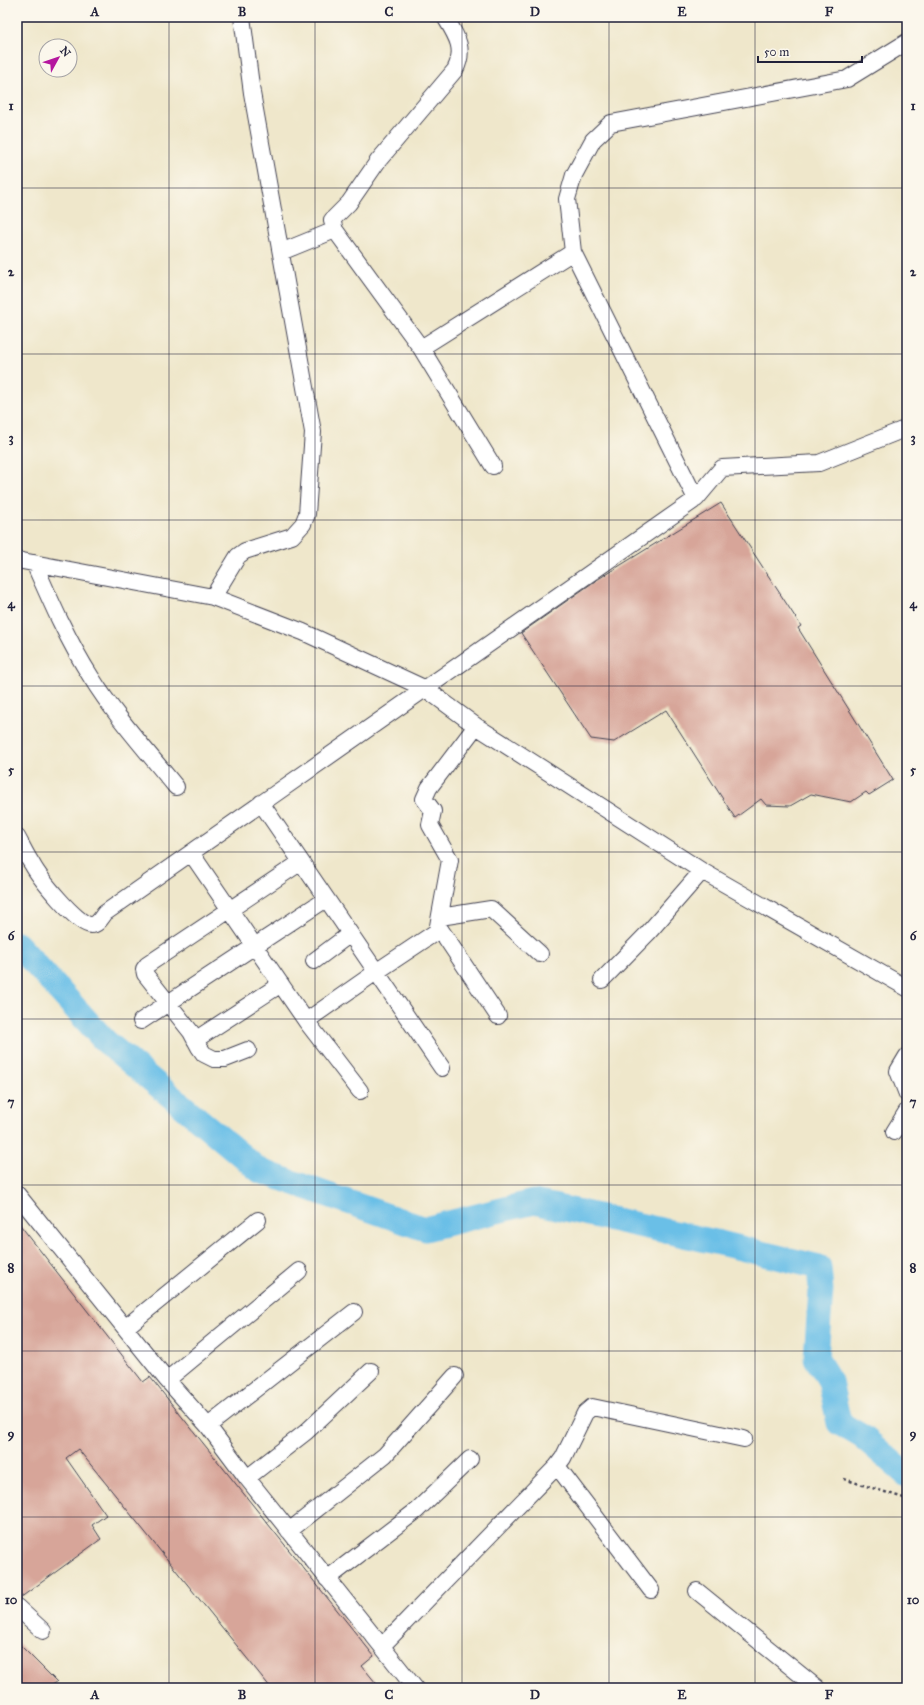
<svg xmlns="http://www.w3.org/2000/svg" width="924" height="1705" font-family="'IM FELL Great Primer',serif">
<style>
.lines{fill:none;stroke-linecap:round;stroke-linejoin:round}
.river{stroke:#6abfe7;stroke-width:25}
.building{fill:#d7a599}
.minor-casing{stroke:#414051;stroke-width:18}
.path{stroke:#414051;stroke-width:2.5;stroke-dasharray:3 3;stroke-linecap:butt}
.minor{stroke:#fff;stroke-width:16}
.grid{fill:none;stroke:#22223b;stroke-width:1;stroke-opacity:0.55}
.neatline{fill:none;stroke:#22223b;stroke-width:1.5}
.grid-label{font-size:13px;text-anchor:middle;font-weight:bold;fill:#22223b}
</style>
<rect width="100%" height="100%" fill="#fbf7ec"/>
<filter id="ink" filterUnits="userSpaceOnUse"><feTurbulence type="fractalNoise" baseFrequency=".025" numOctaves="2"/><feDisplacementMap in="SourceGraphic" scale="8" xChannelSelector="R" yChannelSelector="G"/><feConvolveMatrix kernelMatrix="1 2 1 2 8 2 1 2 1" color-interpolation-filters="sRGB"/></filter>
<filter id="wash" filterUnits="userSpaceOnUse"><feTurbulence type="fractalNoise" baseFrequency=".012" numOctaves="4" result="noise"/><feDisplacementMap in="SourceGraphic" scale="16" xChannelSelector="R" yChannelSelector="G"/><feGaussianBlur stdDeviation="0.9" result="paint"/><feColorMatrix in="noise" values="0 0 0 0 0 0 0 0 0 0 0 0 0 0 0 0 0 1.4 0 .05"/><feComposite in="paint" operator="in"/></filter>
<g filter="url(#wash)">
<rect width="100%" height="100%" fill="#efe7cb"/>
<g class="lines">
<!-- river -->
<path class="river" d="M 17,944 L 105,1041 L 260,1171 L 425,1229 L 534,1202 L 720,1243 L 819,1267 L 821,1290 L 816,1358 L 830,1381 L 839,1423 L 863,1437 L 907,1475"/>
</g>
<g id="blocks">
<!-- building -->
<path class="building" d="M 721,503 L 801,626 L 798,628 L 893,780 L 869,795 L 866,792 L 851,802 L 811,794 L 790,806 L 766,805 L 761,799 L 735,818 L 666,710 L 614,742 L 591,739 L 521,633 L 595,581 Z
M 17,1221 L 143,1382 L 150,1377 L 374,1656 L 362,1666 L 380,1688 L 271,1688 L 78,1449 L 66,1458 L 106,1515 L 92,1525 L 101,1539 L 20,1598 L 17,1598 Z
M 17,1642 L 57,1682 L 47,1688 L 17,1688 Z"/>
</g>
</g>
<g filter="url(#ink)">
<use href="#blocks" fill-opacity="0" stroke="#414051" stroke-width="1"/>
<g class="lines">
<defs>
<path id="minor" d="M 335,230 L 421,348 L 493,466
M 281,252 L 335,230 L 332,220 L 349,203 L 378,161 L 455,70 C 466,49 456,35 445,17
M 421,348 L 573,252
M 696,499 L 722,468 L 819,463 L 907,428
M 17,560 L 213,597 L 303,632 L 426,689 L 476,726 L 702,871 L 907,988
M 34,563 C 51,602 68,641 91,677 C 115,716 147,751 176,787
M 213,597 L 238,556 L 245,551 L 292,536 L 303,524 L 307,514 L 313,432 L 252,93 L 242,17
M 476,726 L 429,788 L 424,799 L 433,811 L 430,825 L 450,860 L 438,926 L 498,1016
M 261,803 L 442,1068
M 17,837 C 22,846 26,855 32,864 C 39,877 77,925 91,925 C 98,925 101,918 105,913 L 696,499 L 573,252 L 567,199 L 574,175 L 593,140 L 611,123 L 847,79 L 907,42
M 191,853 L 306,1021 L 360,1091
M 440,917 L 491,909 L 540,954
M 314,961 L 350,934
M 602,980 L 648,933 L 702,871
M 141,1021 L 326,899
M 306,1021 L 376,972 L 439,930
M 195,1040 L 281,984
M 248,1050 L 225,1059 L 214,1059 L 204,1054 L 199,1047 L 191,1032 L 145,974 L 144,969 L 147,965 L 301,862
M 907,1056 L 898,1071 L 907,1094
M 894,1132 L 907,1111
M 17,1194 L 167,1380 L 208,1426 L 247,1478 L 415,1688
M 125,1328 L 258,1220
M 167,1380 L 299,1271
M 208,1426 L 354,1312
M 557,1466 L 651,1590
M 247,1478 L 306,1432 L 371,1371
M 289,1531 L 385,1455 L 455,1376
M 327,1579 L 416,1511 L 470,1459
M 697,1591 L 817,1688
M 17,1607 L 43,1631
M 382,1646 L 557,1466 L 563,1458 L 585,1413 L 592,1407 L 744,1439"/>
</defs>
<!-- minor casing -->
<use href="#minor" class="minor-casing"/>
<!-- path -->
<path class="path" d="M 844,1479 L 907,1499"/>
<!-- minor -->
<use href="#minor" class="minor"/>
</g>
</g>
<!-- grid -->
<path class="grid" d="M 169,17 L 169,1688M 315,17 L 315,1688M 462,17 L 462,1688M 609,17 L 609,1688M 755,17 L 755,1688M 17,188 L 907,188M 17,354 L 907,354M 17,520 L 907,520M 17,686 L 907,686M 17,852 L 907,852M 17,1019 L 907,1019M 17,1185 L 907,1185M 17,1351 L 907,1351M 17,1517 L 907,1517"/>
<!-- margin -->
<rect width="924" height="1705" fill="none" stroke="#fbf7ec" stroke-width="44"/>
<!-- north arrow -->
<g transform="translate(58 58) rotate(50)"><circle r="19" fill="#fbf7ec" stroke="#a4a2a5"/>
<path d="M0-3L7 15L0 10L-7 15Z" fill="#b5179e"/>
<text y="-6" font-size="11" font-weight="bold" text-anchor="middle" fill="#22223b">N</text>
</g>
<!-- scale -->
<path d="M758 56v6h104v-6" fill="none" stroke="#22223b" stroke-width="2"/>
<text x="764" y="56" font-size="12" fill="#22223b" stroke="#fbf7ec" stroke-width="3" paint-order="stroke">50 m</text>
<rect x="22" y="22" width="880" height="1661" class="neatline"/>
<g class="grid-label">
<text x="95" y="16">A</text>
<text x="242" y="16">B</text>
<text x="389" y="16">C</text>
<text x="535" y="16">D</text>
<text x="682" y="16">E</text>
<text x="829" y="16">F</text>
<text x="11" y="110">1</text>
<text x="913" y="110">1</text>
<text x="11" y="276">2</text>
<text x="913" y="276">2</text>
<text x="11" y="442">3</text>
<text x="913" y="442">3</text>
<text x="11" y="608">4</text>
<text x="913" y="608">4</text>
<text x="11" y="774">5</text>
<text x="913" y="774">5</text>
<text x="11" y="940">6</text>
<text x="913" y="940">6</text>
<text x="11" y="1106">7</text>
<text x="913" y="1106">7</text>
<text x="11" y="1272">8</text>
<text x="913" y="1272">8</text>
<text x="11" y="1438">9</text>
<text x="913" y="1438">9</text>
<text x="11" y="1604">10</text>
<text x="913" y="1604">10</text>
<text x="95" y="1699">A</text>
<text x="242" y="1699">B</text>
<text x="389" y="1699">C</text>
<text x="535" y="1699">D</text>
<text x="682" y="1699">E</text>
<text x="829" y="1699">F</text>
</g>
</svg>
